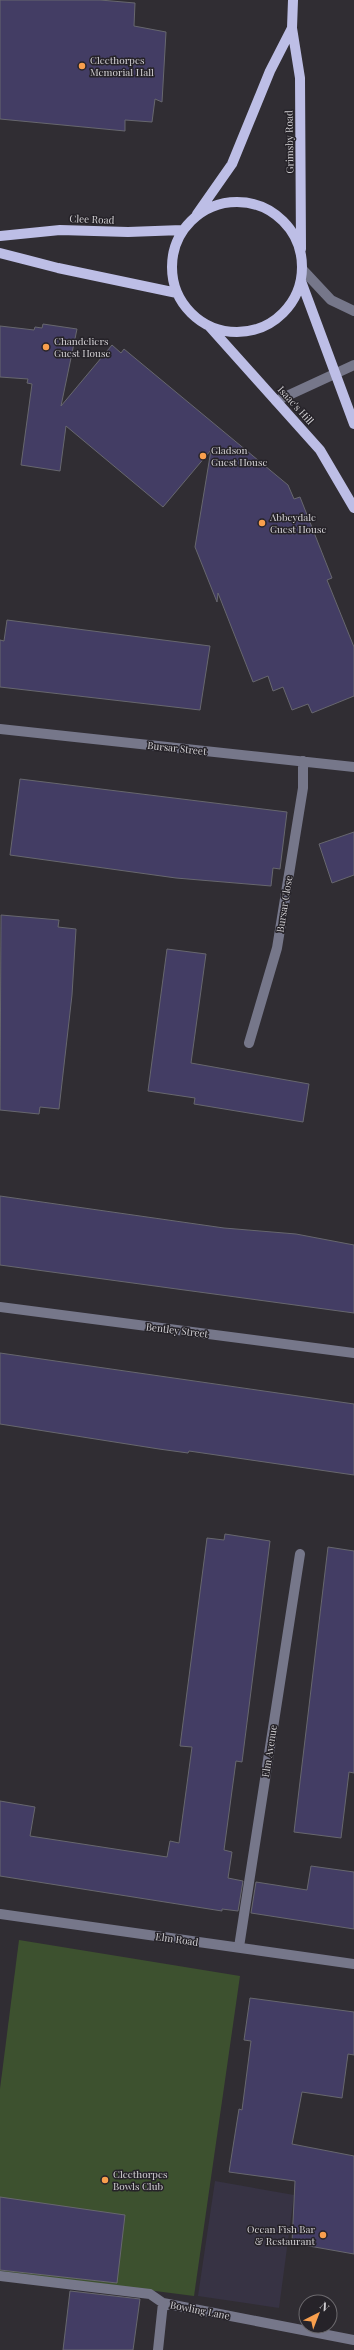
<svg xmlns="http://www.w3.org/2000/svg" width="354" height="2350" font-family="'Playfair Display',serif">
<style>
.industrial{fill:#373344}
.green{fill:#3d512f}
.building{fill:#433d64;stroke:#67676e}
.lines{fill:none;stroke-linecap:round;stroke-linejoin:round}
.minor{stroke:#76778a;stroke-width:10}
.major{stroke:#bdbee6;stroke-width:10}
.poi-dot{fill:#f99f4d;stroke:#262329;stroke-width:1.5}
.labels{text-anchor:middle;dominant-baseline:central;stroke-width:3;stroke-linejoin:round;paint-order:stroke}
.poi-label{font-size:10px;fill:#d3d1d4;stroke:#262329;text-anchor:start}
.street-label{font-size:10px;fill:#d3d1d4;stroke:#262329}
</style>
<rect width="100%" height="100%" fill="#302d33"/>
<!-- industrial -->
<path class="industrial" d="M 215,2181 L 294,2195 L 279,2308 L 198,2296 Z"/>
<!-- green -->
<path class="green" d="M 19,1940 L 240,1976 L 194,2296 L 0,2271 L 0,2089 Z"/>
<!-- building -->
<path class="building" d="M 0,0 L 100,0 L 135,3 L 134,26 L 166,32 L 162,102 L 155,99 L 152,122 L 125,120 L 125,131 L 0,119 Z
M 43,324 L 77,329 L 61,406 L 112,345 L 121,353 L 124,349 L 288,485 L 294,499 L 300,497 L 332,578 L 327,580 L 354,647 L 354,696 L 312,713 L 308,704 L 292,710 L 283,687 L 273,691 L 268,676 L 253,682 L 218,593 L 217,602 L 195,547 L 211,450 L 163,507 L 66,426 L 60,471 L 21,465 L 32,384 L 27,383 L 28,379 L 0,377 L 0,326 L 34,330 L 35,327 L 42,328 Z
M 7,620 L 210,646 L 200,710 L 0,687 L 0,640 L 4,641 Z
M 20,779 L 287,812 L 280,869 L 273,868 L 271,886 L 176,878 L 10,855 Z
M 354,832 L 354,875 L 332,883 L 319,844 Z
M 1,915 L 59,920 L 58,927 L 76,929 L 72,995 L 59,1109 L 40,1107 L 39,1114 L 0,1110 Z
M 167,949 L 206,954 L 191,1063 L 309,1084 L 303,1122 L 194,1104 L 195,1098 L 148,1091 Z
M 0,1196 L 224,1228 L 296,1234 L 354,1245 L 354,1313 L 0,1265 Z
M 0,1353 L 354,1404 L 354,1475 L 189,1451 L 188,1453 L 159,1449 L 0,1424 Z
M 225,1534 L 270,1541 L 242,1762 L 236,1761 L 224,1850 L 232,1852 L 228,1878 L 243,1881 L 238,1911 L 222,1909 L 222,1911 L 0,1876 L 0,1801 L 35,1807 L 30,1836 L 167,1857 L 170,1841 L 179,1843 L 192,1747 L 180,1746 L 207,1538 L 224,1540 Z
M 328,1547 L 354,1551 L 354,1773 L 349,1772 L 341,1838 L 294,1832 Z
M 311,1866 L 354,1872 L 354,1929 L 251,1913 L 256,1882 L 307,1890 Z
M 250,1998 L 354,2012 L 354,2055 L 348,2054 L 342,2098 L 302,2092 L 292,2144 L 354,2156 L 354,2254 L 292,2243 L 295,2181 L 229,2172 L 239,2109 L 242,2110 L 251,2041 L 244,2040 Z
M 0,2197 L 125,2215 L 117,2283 L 0,2270 Z
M 70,2291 L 140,2299 L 133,2350 L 63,2350 Z"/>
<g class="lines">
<!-- minor -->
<path class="minor" d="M 302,269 L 331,300 L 354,311
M 276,401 L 354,365
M 0,729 L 354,767
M 249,1043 L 277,948 L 303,788 L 303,761
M 0,1307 L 354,1353
M 0,1914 L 354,1964
M 239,1947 L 300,1554
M 0,2276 L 150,2294 L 163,2303 L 354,2340
M 158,2350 L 163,2303"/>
<!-- major -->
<path class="major" d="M 293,0 L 292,28 L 300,78 L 301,249
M172 267a65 65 0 1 1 130 0a65 65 0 1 1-130 0Z
M 197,214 L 232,164 L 270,71 L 292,28
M 0,236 L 60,230 L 128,232 L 182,230
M 0,253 L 58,268 L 177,293
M 301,281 L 354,424
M 209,326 L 320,450 L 354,508"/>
</g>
<!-- markers -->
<g class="poi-dot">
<circle cx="82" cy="66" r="4"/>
<circle cx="46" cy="347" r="4"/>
<circle cx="203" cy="456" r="4"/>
<circle cx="262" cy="523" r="4"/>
<circle cx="105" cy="2180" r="4"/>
<circle cx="323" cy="2235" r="4"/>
</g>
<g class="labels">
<!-- poi labels -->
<g class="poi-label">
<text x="90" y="60">Cleethorpes<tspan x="90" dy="12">Memorial Hall</tspan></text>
<text x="54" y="341">Chandeliers<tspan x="54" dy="12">Guest House</tspan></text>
<text x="211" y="450">Gladson<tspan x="211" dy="12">Guest House</tspan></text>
<text x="270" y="517">Abbeydale<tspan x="270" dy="12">Guest House</tspan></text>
<text x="113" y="2174">Cleethorpes<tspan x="113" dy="12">Bowls Club</tspan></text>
<text x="315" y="2229" text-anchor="end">Ocean Fish Bar<tspan x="315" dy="12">&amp; Restaurant</tspan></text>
</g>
<!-- street labels -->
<g class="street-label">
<text transform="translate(289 142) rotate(-91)">Grimsby Road</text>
<text transform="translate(92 219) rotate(2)">Clee Road</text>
<text transform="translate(296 405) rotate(48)">Isaac's Hill</text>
<text transform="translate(177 748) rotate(6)">Bursar Street</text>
<text transform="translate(284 904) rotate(-81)">Bursar Close</text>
<text transform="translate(177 1330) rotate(7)">Bentley Street</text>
<text transform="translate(269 1751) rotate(-81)">Elm Avenue</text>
<text transform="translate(177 1939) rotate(8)">Elm Road</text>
<text transform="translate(200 2310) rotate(11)">Bowling Lane</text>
</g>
</g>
<!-- north arrow -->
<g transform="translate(318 2314) rotate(42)"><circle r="19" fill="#262329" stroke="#6b696d"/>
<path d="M0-3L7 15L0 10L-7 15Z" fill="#f99f4d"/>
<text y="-6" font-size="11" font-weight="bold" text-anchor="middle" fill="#d3d1d4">N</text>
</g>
</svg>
